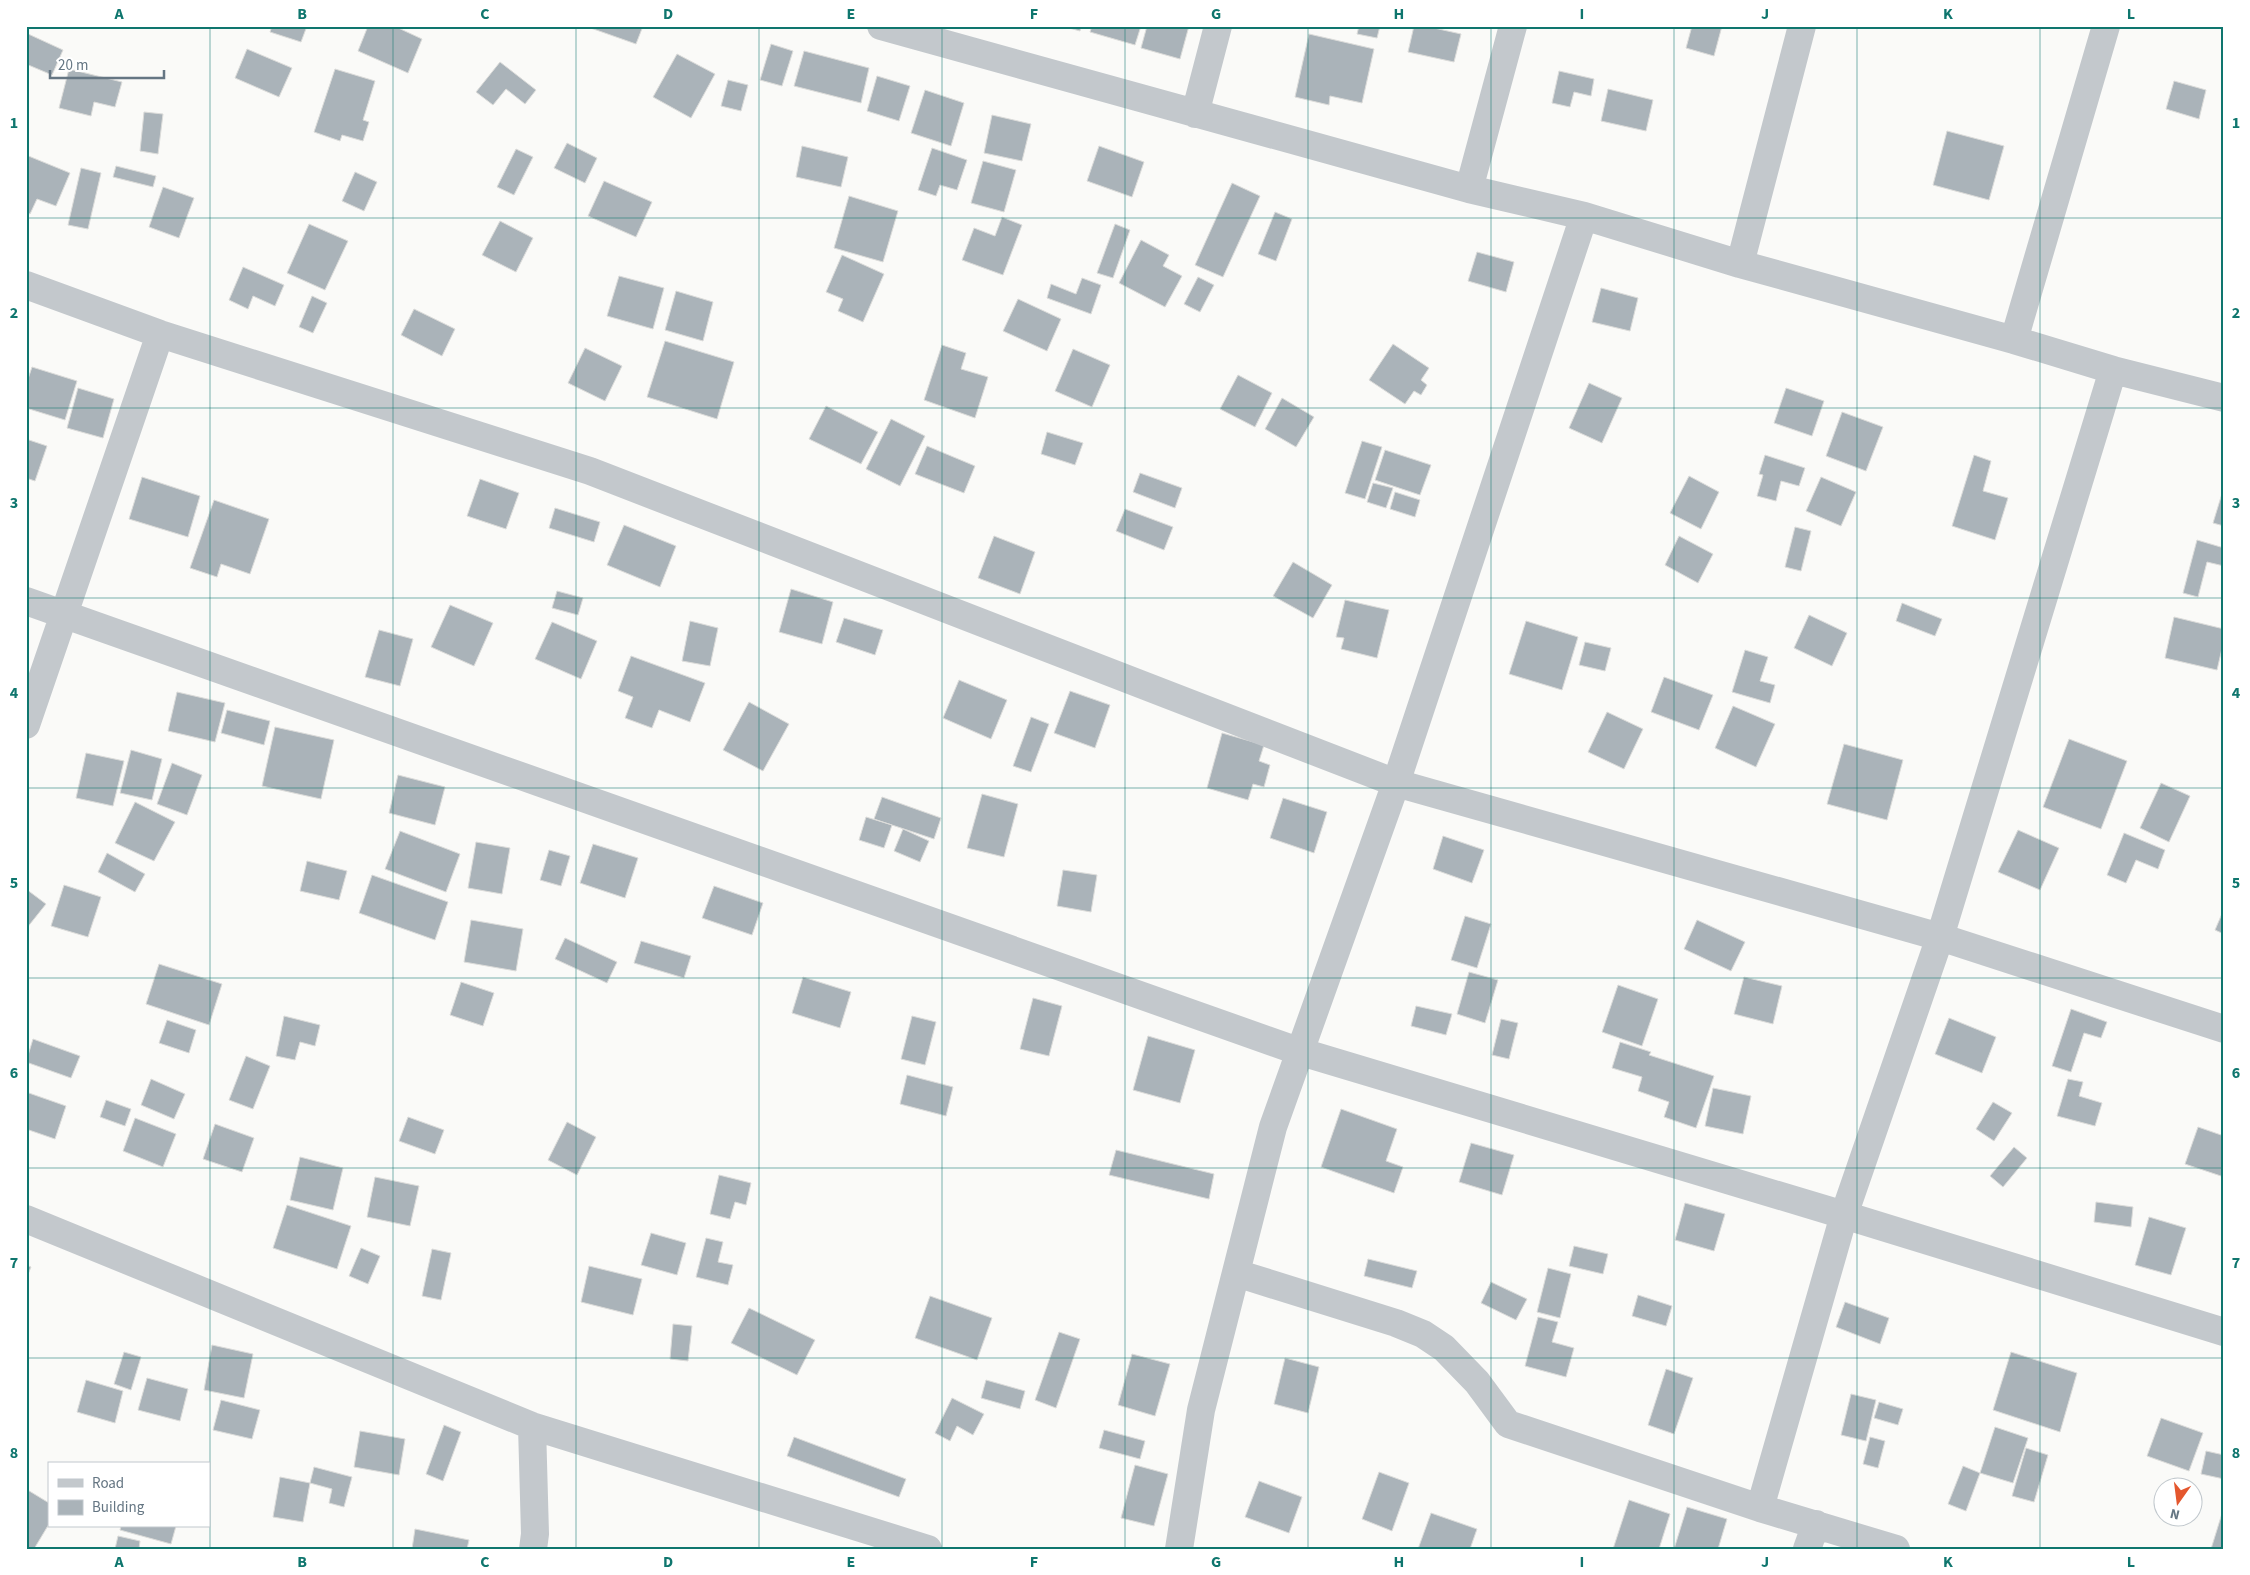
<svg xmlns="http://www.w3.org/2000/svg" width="2250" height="1575" font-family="'Source Sans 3',sans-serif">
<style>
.building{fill:#aab3b9;stroke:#dcdcda}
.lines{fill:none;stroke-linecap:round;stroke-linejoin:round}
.street{stroke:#c3c8cc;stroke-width:28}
.grid{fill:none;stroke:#0f766e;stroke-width:1;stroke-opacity:0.55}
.neatline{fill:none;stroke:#0f766e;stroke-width:2}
.grid-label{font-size:16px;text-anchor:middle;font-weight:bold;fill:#0f766e}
</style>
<rect width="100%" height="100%" fill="#fafaf8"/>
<!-- building -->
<path class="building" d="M 272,26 L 307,26 L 301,42 L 270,32 Z
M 368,26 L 394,26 L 422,39 L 408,73 L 358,51 Z
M 585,26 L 643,26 L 636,44 Z
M 1062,26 L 1081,26 L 1080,31 Z
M 1092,26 L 1141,26 L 1135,45 L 1090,32 Z
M 1147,26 L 1189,26 L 1180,59 L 1141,48 Z
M 1359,26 L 1380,26 L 1377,38 L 1357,34 Z
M 1414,26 L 1425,26 L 1461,34 L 1454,62 L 1408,52 Z
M 1692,26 L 1722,26 L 1714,56 L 1686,48 Z
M 26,33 L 63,50 L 52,75 L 26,64 Z
M 1309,34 L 1374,49 L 1362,103 L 1330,96 L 1329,105 L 1295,97 Z
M 771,44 L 793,51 L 782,86 L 760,80 Z
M 247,49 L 292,68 L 279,97 L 235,78 Z
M 804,51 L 869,68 L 861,103 L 794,86 Z
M 677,54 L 715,74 L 691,118 L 653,97 Z
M 500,62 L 536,90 L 525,104 L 506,89 L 493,105 L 476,92 Z
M 69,69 L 122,82 L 115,107 L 94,102 L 91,116 L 59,108 Z
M 335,69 L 375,81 L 363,120 L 369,122 L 363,141 L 342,135 L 340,141 L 314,132 Z
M 1559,71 L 1594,79 L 1591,96 L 1574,92 L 1570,107 L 1552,103 Z
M 877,76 L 910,86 L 899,121 L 867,111 Z
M 728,80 L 748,85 L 741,111 L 721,106 Z
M 2174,81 L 2206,90 L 2199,119 L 2166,109 Z
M 1608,89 L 1653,100 L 1646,131 L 1601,121 Z
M 925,90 L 964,103 L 951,146 L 911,133 Z
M 144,112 L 163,114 L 158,154 L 140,151 Z
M 992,115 L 1031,124 L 1022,161 L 984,153 Z
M 1947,131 L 2004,146 L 1989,200 L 1933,185 Z
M 567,143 L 597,158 L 585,183 L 554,168 Z
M 802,146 L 848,157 L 841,187 L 796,177 Z
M 1099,146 L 1144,162 L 1132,197 L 1087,181 Z
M 932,148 L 967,160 L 957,190 L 940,185 L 936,196 L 918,190 Z
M 516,149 L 533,157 L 514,195 L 497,187 Z
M 26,155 L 70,173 L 56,206 L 37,199 L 30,214 L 26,212 Z
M 983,161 L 1016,170 L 1004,212 L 971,203 Z
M 116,166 L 156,176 L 153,187 L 113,177 Z
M 81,168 L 101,173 L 88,229 L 68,225 Z
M 355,172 L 377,182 L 364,211 L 342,201 Z
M 604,181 L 652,202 L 636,237 L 588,216 Z
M 1232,183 L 1260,196 L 1223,277 L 1195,265 Z
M 163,187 L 194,198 L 179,238 L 149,227 Z
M 849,196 L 898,211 L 883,262 L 834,248 Z
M 1275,212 L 1292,219 L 1276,261 L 1258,254 Z
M 1002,217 L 1022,225 L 1003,275 L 962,260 L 974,228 L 995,236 Z
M 500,221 L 533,238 L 516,272 L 482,255 Z
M 309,224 L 348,241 L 325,290 L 287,273 Z
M 1115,224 L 1130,230 L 1113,278 L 1097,273 Z
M 1141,240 L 1169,255 L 1163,266 L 1182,276 L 1165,307 L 1119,283 Z
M 1477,252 L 1514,262 L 1506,292 L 1468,281 Z
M 842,255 L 884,274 L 863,322 L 838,311 L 843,299 L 826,292 Z
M 243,267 L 284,285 L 275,306 L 253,296 L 248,309 L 229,300 Z
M 619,276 L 664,288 L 653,329 L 607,316 Z
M 1198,277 L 1214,285 L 1200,312 L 1184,304 Z
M 1082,278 L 1101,285 L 1091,314 L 1047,298 L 1051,284 L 1076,294 Z
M 1601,288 L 1638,298 L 1630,331 L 1592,322 Z
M 676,291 L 713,302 L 703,341 L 665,330 Z
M 312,296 L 327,303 L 313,333 L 299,327 Z
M 1018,299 L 1061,319 L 1047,351 L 1003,331 Z
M 414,309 L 455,329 L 442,356 L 401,335 Z
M 665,341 L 734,362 L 717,419 L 647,397 Z
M 1393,344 L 1429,368 L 1421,380 L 1427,385 L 1421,395 L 1414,391 L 1405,404 L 1369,380 Z
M 942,345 L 966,353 L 961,369 L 988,377 L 975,418 L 924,400 Z
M 585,348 L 622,366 L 605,401 L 568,383 Z
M 1073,349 L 1110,365 L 1092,407 L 1055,391 Z
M 32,367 L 77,381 L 65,420 L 26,408 L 26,385 Z
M 1238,375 L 1272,393 L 1255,427 L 1220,409 Z
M 1589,383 L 1622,398 L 1602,443 L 1569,428 Z
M 78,388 L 114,399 L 103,438 L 67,428 Z
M 1786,388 L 1824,401 L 1812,436 L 1774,423 Z
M 1282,398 L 1314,417 L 1296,447 L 1265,429 Z
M 826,406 L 878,432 L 861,464 L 809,439 Z
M 1842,412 L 1883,427 L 1866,471 L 1826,456 Z
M 891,419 L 925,436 L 900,486 L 866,469 Z
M 1047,432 L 1083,443 L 1075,465 L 1041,454 Z
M 26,439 L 47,446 L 35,481 L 26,478 Z
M 1362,441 L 1382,447 L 1365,499 L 1345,493 Z
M 927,446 L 975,466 L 964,493 L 915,474 Z
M 1385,450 L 1431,465 L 1420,495 L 1375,480 Z
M 1765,455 L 1805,468 L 1799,486 L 1781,481 L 1776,501 L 1757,496 L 1763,475 L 1759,474 Z
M 1974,455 L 1991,461 L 1983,491 L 2008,498 L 1995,540 L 1952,526 Z
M 1140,473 L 1182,488 L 1175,508 L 1133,492 Z
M 1689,476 L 1719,492 L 1701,529 L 1670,513 Z
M 142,477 L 200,496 L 188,537 L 129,519 Z
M 1821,477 L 1856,492 L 1841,526 L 1806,511 Z
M 480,479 L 519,493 L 506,529 L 467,516 Z
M 1373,483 L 1393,488 L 1386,508 L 1367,502 Z
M 2224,487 L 2224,526 L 2213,523 Z
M 1395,492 L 1420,500 L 1415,517 L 1390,509 Z
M 214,500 L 269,519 L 250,574 L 221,564 L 217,577 L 190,568 Z
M 555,508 L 600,522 L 594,542 L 549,528 Z
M 1125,509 L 1173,527 L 1164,550 L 1116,531 Z
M 624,525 L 676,546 L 660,587 L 607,565 Z
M 1795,527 L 1811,531 L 1801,571 L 1785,567 Z
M 994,536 L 1035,552 L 1020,594 L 978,578 Z
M 1679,536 L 1713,554 L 1698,583 L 1665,565 Z
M 2197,540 L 2224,548 L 2224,566 L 2207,562 L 2198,597 L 2183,593 Z
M 1293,562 L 1332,585 L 1313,618 L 1273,596 Z
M 791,589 L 833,602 L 822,644 L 779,632 Z
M 557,591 L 583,598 L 578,615 L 552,608 Z
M 1345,600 L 1389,610 L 1377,658 L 1341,649 L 1344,638 L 1336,637 Z
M 1902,603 L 1942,619 L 1935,636 L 1896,621 Z
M 450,605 L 493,623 L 474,666 L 431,647 Z
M 1809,615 L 1847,633 L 1832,666 L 1794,648 Z
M 2174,617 L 2224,629 L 2224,640 L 2217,670 L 2165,658 Z
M 844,618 L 883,630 L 875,655 L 836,642 Z
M 690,621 L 718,628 L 710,666 L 682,661 Z
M 1526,621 L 1578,637 L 1562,690 L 1509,674 Z
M 552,622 L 597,641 L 581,679 L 535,659 Z
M 379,630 L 413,639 L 400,686 L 365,677 Z
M 1585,642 L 1611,648 L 1605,671 L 1579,665 Z
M 1745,650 L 1768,657 L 1760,681 L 1775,685 L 1770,703 L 1732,692 Z
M 631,656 L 705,683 L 690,722 L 659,710 L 652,728 L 625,718 L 633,697 L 618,691 Z
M 1664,677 L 1713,695 L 1699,730 L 1651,712 Z
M 959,680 L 1007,700 L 991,739 L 943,718 Z
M 1070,691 L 1110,705 L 1095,748 L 1054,733 Z
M 177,692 L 225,703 L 215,742 L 168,731 Z
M 749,702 L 789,724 L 763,771 L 723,750 Z
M 1733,706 L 1775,724 L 1756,767 L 1715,748 Z
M 227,710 L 270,721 L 264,745 L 221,733 Z
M 1607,712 L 1643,729 L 1624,769 L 1588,752 Z
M 1031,717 L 1049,724 L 1031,772 L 1013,766 Z
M 275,727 L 334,740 L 321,799 L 262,786 Z
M 1222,733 L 1264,745 L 1259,761 L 1270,765 L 1264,787 L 1253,784 L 1248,800 L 1207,788 Z
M 2069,739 L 2127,761 L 2101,829 L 2043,807 Z
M 1844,744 L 1903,760 L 1887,820 L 1827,804 Z
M 131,750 L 162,759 L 152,800 L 120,793 Z
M 86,753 L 124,761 L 113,806 L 76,798 Z
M 172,763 L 202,775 L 187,815 L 157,804 Z
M 398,775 L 445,787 L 435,825 L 389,813 Z
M 2161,783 L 2190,796 L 2169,842 L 2140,828 Z
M 982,794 L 1018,804 L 1004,857 L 967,848 Z
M 882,797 L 941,818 L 934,839 L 874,819 Z
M 1283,798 L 1327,812 L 1314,853 L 1270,838 Z
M 135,802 L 175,822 L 154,861 L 115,843 Z
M 866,817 L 892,825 L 884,848 L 859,840 Z
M 903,829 L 929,841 L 920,862 L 894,851 Z
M 2018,830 L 2059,848 L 2040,890 L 1998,872 Z
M 400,831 L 460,854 L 446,892 L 385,869 Z
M 2124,833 L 2165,850 L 2158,869 L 2136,860 L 2126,883 L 2107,875 Z
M 1443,836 L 1484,850 L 1472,883 L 1433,869 Z
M 476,842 L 510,848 L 502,894 L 468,888 Z
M 593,844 L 638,858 L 625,898 L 580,883 Z
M 549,850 L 570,856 L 561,886 L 540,880 Z
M 107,853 L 145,874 L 135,892 L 98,872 Z
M 307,861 L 347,871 L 339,900 L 300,891 Z
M 1063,870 L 1097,875 L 1091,912 L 1057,906 Z
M 372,875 L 448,902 L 435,940 L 359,913 Z
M 64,885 L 101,897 L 88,937 L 51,926 Z
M 714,886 L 763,903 L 752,935 L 702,918 Z
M 26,889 L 46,904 L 26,929 Z
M 2224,909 L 2224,934 L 2215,930 Z
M 1465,916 L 1491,924 L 1477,968 L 1451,960 Z
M 471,920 L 523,929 L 516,971 L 464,962 Z
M 1697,920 L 1745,942 L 1731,971 L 1684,949 Z
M 565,938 L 617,962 L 607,983 L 555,959 Z
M 641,941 L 691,956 L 684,978 L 634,963 Z
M 159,964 L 222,984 L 209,1025 L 146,1004 Z
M 1469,972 L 1498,980 L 1485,1023 L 1457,1014 Z
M 803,977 L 851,992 L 840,1028 L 792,1013 Z
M 1744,977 L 1782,986 L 1773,1024 L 1734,1014 Z
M 461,982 L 494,993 L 483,1026 L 450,1015 Z
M 1618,985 L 1658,999 L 1642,1046 L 1602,1032 Z
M 1033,998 L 1062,1006 L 1049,1056 L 1020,1049 Z
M 1416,1006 L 1452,1014 L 1446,1035 L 1411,1026 Z
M 2071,1009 L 2107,1022 L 2101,1038 L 2084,1033 L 2071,1072 L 2052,1066 Z
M 284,1016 L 320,1025 L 315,1046 L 300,1042 L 295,1060 L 276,1056 Z
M 912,1016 L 936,1022 L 925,1065 L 901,1059 Z
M 1949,1018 L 1996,1037 L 1982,1073 L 1935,1054 Z
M 1501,1019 L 1518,1023 L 1509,1059 L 1492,1055 Z
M 167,1020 L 196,1030 L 189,1053 L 159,1043 Z
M 1148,1036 L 1195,1050 L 1180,1103 L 1133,1090 Z
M 33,1039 L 80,1056 L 71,1078 L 26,1062 Z
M 1620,1042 L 1651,1052 L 1649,1055 L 1714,1076 L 1696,1128 L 1664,1117 L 1669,1102 L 1638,1091 L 1642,1077 L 1612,1068 Z
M 246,1056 L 270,1066 L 253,1109 L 229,1100 Z
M 907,1075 L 953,1087 L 946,1116 L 900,1104 Z
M 151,1079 L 185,1094 L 174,1119 L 141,1105 Z
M 2068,1079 L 2083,1082 L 2079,1096 L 2102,1103 L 2095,1126 L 2057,1116 Z
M 1713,1088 L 1751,1096 L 1743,1134 L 1705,1126 Z
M 26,1092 L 66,1106 L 55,1139 L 26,1129 Z
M 106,1100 L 131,1109 L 125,1126 L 100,1117 Z
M 1993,1102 L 2012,1113 L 1994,1141 L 1976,1129 Z
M 1341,1109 L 1397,1129 L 1386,1161 L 1403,1167 L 1394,1193 L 1321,1167 Z
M 408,1117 L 444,1130 L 435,1154 L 399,1141 Z
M 135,1118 L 176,1134 L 163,1167 L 123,1151 Z
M 567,1122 L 596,1137 L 577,1175 L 548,1160 Z
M 215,1124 L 254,1138 L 242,1172 L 203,1159 Z
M 2198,1127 L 2224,1136 L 2224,1177 L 2185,1164 Z
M 1471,1143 L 1514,1155 L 1502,1195 L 1459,1182 Z
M 2014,1147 L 2027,1158 L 2003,1187 L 1990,1176 Z
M 1116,1150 L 1214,1174 L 1209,1199 L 1109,1175 Z
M 300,1157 L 343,1168 L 333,1210 L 290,1200 Z
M 719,1175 L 751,1183 L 746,1205 L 735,1202 L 730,1219 L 710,1214 Z
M 375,1177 L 419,1186 L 410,1226 L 367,1217 Z
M 2096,1202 L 2133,1207 L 2131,1227 L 2094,1222 Z
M 1685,1203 L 1725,1214 L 1714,1251 L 1675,1240 Z
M 287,1205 L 351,1226 L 337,1269 L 273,1248 Z
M 2149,1217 L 2186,1228 L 2171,1275 L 2135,1265 Z
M 651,1233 L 686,1243 L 677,1275 L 641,1265 Z
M 706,1238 L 723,1242 L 718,1262 L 733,1265 L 728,1285 L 696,1277 Z
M 1574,1246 L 1608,1254 L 1603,1274 L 1569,1266 Z
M 361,1248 L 380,1256 L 368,1284 L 349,1276 Z
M 432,1249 L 451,1253 L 441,1300 L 422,1296 Z
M 1368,1259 L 1417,1271 L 1412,1288 L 1364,1276 Z
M 26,1265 L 31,1267 L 26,1279 Z
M 589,1266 L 642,1279 L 633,1315 L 581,1302 Z
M 1548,1268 L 1571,1274 L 1560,1318 L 1537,1312 Z
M 1491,1282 L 1527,1299 L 1516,1320 L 1481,1303 Z
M 1638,1295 L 1672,1306 L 1666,1326 L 1632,1316 Z
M 930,1296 L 992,1318 L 977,1360 L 915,1338 Z
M 1845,1302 L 1889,1318 L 1880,1344 L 1836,1327 Z
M 749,1308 L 815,1340 L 797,1375 L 731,1343 Z
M 1538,1317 L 1558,1322 L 1552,1342 L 1574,1348 L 1566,1377 L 1525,1366 Z
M 673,1324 L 692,1326 L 688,1361 L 670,1359 Z
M 1059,1332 L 1080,1339 L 1056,1408 L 1035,1400 Z
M 212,1345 L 253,1354 L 244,1398 L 204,1390 Z
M 124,1352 L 141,1357 L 131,1390 L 114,1384 Z
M 2011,1352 L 2077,1373 L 2060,1432 L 1993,1410 Z
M 1132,1354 L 1170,1364 L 1155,1416 L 1118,1405 Z
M 1285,1358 L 1319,1367 L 1308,1413 L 1274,1404 Z
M 1666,1369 L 1693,1378 L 1674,1434 L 1648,1425 Z
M 147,1378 L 188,1389 L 180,1421 L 138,1410 Z
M 86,1380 L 123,1391 L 115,1423 L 77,1412 Z
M 986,1380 L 1025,1391 L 1020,1409 L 981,1398 Z
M 1851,1394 L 1876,1400 L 1866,1441 L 1841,1435 Z
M 952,1398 L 984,1414 L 973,1435 L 957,1426 L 950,1441 L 935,1433 Z
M 221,1400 L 260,1410 L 252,1439 L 213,1430 Z
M 1879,1402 L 1903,1409 L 1898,1425 L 1874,1418 Z
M 2161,1418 L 2203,1433 L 2189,1471 L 2147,1456 Z
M 444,1425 L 461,1432 L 443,1481 L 426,1474 Z
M 1995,1427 L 2028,1438 L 2013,1483 L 1980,1473 Z
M 1104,1430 L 1145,1441 L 1140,1459 L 1099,1448 Z
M 360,1431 L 405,1439 L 399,1475 L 354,1467 Z
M 794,1437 L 906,1479 L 899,1497 L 787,1456 Z
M 1870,1437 L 1885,1441 L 1878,1468 L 1863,1464 Z
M 2026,1448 L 2048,1455 L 2034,1502 L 2012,1496 Z
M 2206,1451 L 2224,1455 L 2224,1479 L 2201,1474 Z
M 1135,1465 L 1168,1474 L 1154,1526 L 1121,1518 Z
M 1963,1466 L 1980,1473 L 1966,1511 L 1948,1504 Z
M 314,1467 L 352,1477 L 344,1507 L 329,1503 L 332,1489 L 310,1483 Z
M 1379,1472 L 1409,1483 L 1392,1531 L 1362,1519 Z
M 280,1477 L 310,1483 L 303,1522 L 273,1517 Z
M 1259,1481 L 1302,1497 L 1289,1533 L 1245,1517 Z
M 26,1489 L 49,1503 L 49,1524 L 34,1549 L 26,1547 Z
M 1629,1500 L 1670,1514 L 1659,1549 L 1613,1549 Z
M 1687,1507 L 1727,1519 L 1718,1549 L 1674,1549 Z
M 2224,1507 L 2224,1549 L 2211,1549 Z
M 1431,1513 L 1477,1529 L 1470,1549 L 1418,1549 Z
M 121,1526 L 176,1526 L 171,1544 L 120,1530 Z
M 415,1529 L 469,1540 L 467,1549 L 412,1549 Z
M 118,1536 L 140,1541 L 139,1549 L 115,1549 Z"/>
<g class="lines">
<!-- street -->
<path class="street" d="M 881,26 L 1469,189 L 1584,216 L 1740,264 L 2014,340 L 2113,370 L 2224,398
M 1195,114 L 1218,26
M 1469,189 L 1513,26
M 1740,264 L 1802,26
M 26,285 L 160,334 L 590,471 L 1396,783 L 1940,937 L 2224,1029
M 2014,340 L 2106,26
M 26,601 L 1298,1051 L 1844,1215 L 2224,1332
M 26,725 L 160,334
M 26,1219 L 532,1426 L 928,1549
M 1236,1273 L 1396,1323 L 1423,1334 L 1444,1348 L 1477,1382 L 1508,1424 L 1760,1508 L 1896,1549
M 532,1426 L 535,1534 L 533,1549
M 1760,1508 L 1844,1215 L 1940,937 L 2113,370
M 1179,1549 L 1201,1410 L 1273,1127 L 1396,783 L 1584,216
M 1807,1549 L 1816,1524"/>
</g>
<!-- grid -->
<path class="grid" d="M 210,26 L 210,1549M 393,26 L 393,1549M 576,26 L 576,1549M 759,26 L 759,1549M 942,26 L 942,1549M 1125,26 L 1125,1549M 1308,26 L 1308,1549M 1491,26 L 1491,1549M 1674,26 L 1674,1549M 1857,26 L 1857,1549M 2040,26 L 2040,1549M 26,218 L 2224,218M 26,408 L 2224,408M 26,598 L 2224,598M 26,788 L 2224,788M 26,978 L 2224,978M 26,1168 L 2224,1168M 26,1358 L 2224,1358"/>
<!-- border -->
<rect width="2250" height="1575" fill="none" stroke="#ffffff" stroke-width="55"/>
<!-- legend -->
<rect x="48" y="1462" width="162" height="65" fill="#ffffff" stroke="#c1c8cd"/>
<rect x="58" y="1479" width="25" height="8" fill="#c3c8cc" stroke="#c1c8cd"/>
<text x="92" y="1488" font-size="15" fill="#657683">Road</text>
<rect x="58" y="1500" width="25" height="15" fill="#aab3b9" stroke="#c1c8cd"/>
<text x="92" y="1512" font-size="15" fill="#657683">Building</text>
<!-- north arrow -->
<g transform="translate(2178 1502) rotate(194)"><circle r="24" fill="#ffffff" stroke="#c1c8cd"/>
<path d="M0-4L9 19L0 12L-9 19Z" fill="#e4572e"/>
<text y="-8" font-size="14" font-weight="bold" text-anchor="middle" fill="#657683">N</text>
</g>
<!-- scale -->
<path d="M50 70v8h114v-8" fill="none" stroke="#657683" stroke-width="2.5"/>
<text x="58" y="70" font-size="15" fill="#657683" stroke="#ffffff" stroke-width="4" paint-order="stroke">20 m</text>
<rect x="28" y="28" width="2194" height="1520" class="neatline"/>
<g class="grid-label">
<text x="119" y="19">A</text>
<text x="302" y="19">B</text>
<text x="485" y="19">C</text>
<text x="668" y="19">D</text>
<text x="851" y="19">E</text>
<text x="1034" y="19">F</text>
<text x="1216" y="19">G</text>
<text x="1399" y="19">H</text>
<text x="1582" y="19">I</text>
<text x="1765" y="19">J</text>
<text x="1948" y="19">K</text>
<text x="2131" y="19">L</text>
<text x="14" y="128">1</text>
<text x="2236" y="128">1</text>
<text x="14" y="318">2</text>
<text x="2236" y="318">2</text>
<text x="14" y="508">3</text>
<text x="2236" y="508">3</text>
<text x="14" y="698">4</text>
<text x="2236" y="698">4</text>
<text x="14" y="888">5</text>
<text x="2236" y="888">5</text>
<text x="14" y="1078">6</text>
<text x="2236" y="1078">6</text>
<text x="14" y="1268">7</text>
<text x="2236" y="1268">7</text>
<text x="14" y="1458">8</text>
<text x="2236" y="1458">8</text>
<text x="119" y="1567">A</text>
<text x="302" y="1567">B</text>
<text x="485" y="1567">C</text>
<text x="668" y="1567">D</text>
<text x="851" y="1567">E</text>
<text x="1034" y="1567">F</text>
<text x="1216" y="1567">G</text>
<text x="1399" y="1567">H</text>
<text x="1582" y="1567">I</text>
<text x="1765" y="1567">J</text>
<text x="1948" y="1567">K</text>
<text x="2131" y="1567">L</text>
</g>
</svg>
